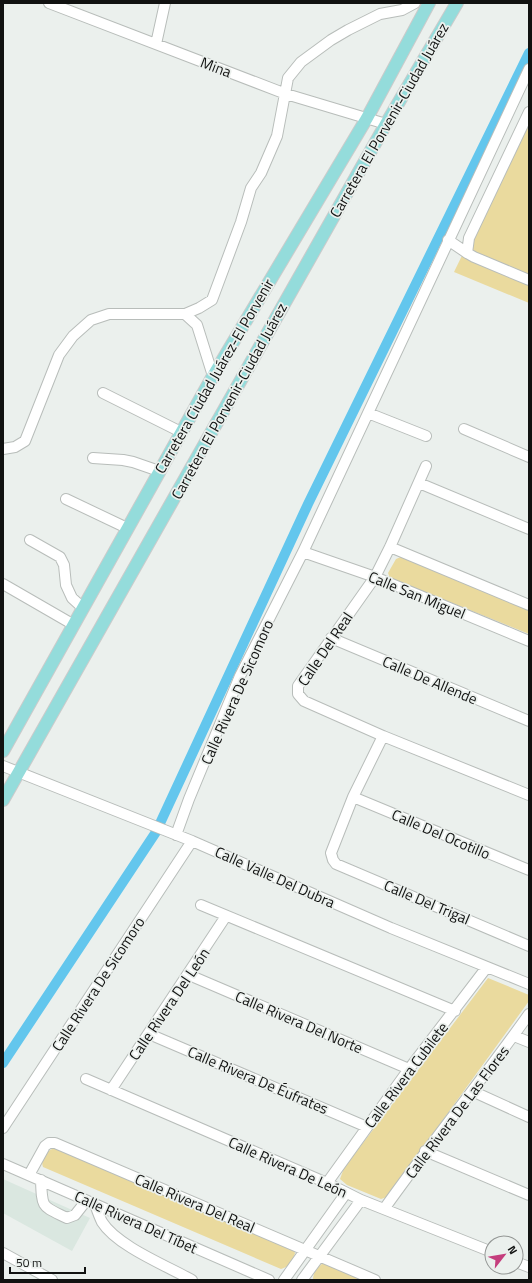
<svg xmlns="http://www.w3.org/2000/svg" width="532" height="1283" font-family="'Titillium Web',sans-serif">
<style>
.built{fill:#dae7e0}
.green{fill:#eada9e}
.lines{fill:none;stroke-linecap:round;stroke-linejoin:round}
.canal{stroke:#63c6ed;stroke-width:10}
.minor-casing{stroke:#b8bdba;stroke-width:12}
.major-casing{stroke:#cbcbcb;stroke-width:14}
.minor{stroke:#fff;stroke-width:10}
.major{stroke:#94dcdb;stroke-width:12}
.labels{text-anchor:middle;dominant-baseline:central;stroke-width:3.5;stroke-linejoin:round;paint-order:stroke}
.street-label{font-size:15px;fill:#111211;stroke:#ebf0ed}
</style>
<rect width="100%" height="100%" fill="#ebf0ed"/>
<!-- built -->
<path class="built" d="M 3,1179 L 90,1218 L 72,1251 L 3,1213 Z"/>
<!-- green -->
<path class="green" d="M 529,118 L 529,303 L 454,272 Z
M 403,556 L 529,610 L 529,634 L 390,578 L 388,573 L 396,559 Z
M 488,978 L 529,995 L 529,1001 L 387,1197 L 381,1199 L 347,1185 L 340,1179 L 344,1168 Z
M 52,1149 L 57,1149 L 293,1249 L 295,1253 C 293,1261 289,1267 281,1269 L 43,1167 C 40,1159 46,1152 52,1149 Z
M 323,1263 L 364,1280 L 313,1280 C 313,1272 317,1268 323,1263 Z"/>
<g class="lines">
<!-- canal -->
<path class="canal" d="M 3,1063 L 156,832 L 308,504 L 529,53"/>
<defs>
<path id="minor" d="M 49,3 L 286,94 L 386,124
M 156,44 L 165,3
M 529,112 L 469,238 L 467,253 L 474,257 L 529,280
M 448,240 L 467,253
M 185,314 L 197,325 L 213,376
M 103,393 L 181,432
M 368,413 L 426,436
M 464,429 L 529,457
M 3,449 L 15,447 L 25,441 L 59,355 L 73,336 L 91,320 L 109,314 L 185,314 L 199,308 L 212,300 L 241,222 L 251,188 L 261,173 L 277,136 L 288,78 L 301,62 L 331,40 L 348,30 L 380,14 L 402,10 L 415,3
M 93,458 L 123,460 L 133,462 L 159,471
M 426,466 L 390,547 L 375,577 L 298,686 L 298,694 L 304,701 L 383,736 L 529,795
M 419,483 L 529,529
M 66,499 L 127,528
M 30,540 L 60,557 L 64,565 L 66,585 L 72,598 L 83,608
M 390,547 L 529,605
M 303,552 L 375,577 L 529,641
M 3,584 L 74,625
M 331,638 L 529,721
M 383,736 L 353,797 L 331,853 L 333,860 L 336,864 L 529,946
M 3,766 L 192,841 L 391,928 L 529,984
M 353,797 L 529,870
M 176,835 L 189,799 L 240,676 L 303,552 L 529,69
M 201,905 L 455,1011
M 189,975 L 409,1069
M 149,1034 L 367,1127
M 514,1036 L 529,1042
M 86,1079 L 327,1183 L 361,1200 L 492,1252
M 111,1090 L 226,916
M 472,1091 L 529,1117
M 3,1128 L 192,841
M 425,1151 L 529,1195
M 3,1164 L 269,1280
M 29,1175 L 45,1146 L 49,1143 L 55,1143 L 375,1280
M 41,1180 C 42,1209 42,1206 67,1218 L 75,1215 L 86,1201
M 327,1183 L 409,1069 L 487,967
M 95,1204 C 97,1210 99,1216 102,1222 C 117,1246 167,1266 192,1280
M 384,1209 C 431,1143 482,1080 529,1014
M 3,1253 L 52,1280
M 516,1262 L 529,1267
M 284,1280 L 346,1193
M 302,1280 L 361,1200"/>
<path id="major" d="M 3,751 L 213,376 L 367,118 L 429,3
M 3,800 L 386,124 L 457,3"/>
</defs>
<!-- minor casing -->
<use href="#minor" class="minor-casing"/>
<!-- major casing -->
<use href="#major" class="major-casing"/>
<!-- minor -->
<use href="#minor" class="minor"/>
<!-- major -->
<use href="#major" class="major"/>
</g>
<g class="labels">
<!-- street labels -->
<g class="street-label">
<text transform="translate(216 67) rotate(21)">Mina</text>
<text transform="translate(389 120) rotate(-60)">Carretera El Porvenir-Ciudad Juárez</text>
<text transform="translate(214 376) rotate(-60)">Carretera Ciudad Juárez-El Porvenir</text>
<text transform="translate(229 401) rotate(-61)">Carretera El Porvenir-Ciudad Juárez</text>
<text transform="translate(417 595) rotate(22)">Calle San Miguel</text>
<text transform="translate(325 649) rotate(-56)">Calle Del Real</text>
<text transform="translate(430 680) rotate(23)">Calle De Allende</text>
<text transform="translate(237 692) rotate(-66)">Calle Rivera De Sicomoro</text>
<text transform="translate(441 834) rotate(23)">Calle Del Ocotillo</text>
<text transform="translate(275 877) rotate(24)">Calle Valle Del Dubra</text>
<text transform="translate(427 902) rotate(23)">Calle Del Trigal</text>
<text transform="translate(98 984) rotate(-57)">Calle Rivera De Sicomoro</text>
<text transform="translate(169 1004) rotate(-56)">Calle Rivera Del León</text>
<text transform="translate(299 1022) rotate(23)">Calle Rivera Del Norte</text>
<text transform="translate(406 1075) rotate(-53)">Calle Rivera Cubilete</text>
<text transform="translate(258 1080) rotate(23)">Calle Rivera De Éufrates</text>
<text transform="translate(457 1112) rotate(-53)">Calle Rivera De Las Flores</text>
<text transform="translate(288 1167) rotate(24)">Calle Rivera De León</text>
<text transform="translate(195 1203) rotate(23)">Calle Rivera Del Real</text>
<text transform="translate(136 1222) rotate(24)">Calle Rivera Del Tíbet</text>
</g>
</g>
<!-- border -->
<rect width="532" height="1283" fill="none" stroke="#111211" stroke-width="8"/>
<!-- north arrow -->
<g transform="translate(504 1255) rotate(59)"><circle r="19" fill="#ebf0ed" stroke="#949795"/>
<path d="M0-3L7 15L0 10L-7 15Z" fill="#c53e7d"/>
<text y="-6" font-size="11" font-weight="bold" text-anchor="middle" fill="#111211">N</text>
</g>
<!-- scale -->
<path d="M10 1267v6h75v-6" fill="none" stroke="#111211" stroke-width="2"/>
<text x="16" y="1267" font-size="12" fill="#111211" stroke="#ebf0ed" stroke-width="3" paint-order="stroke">50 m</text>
</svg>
